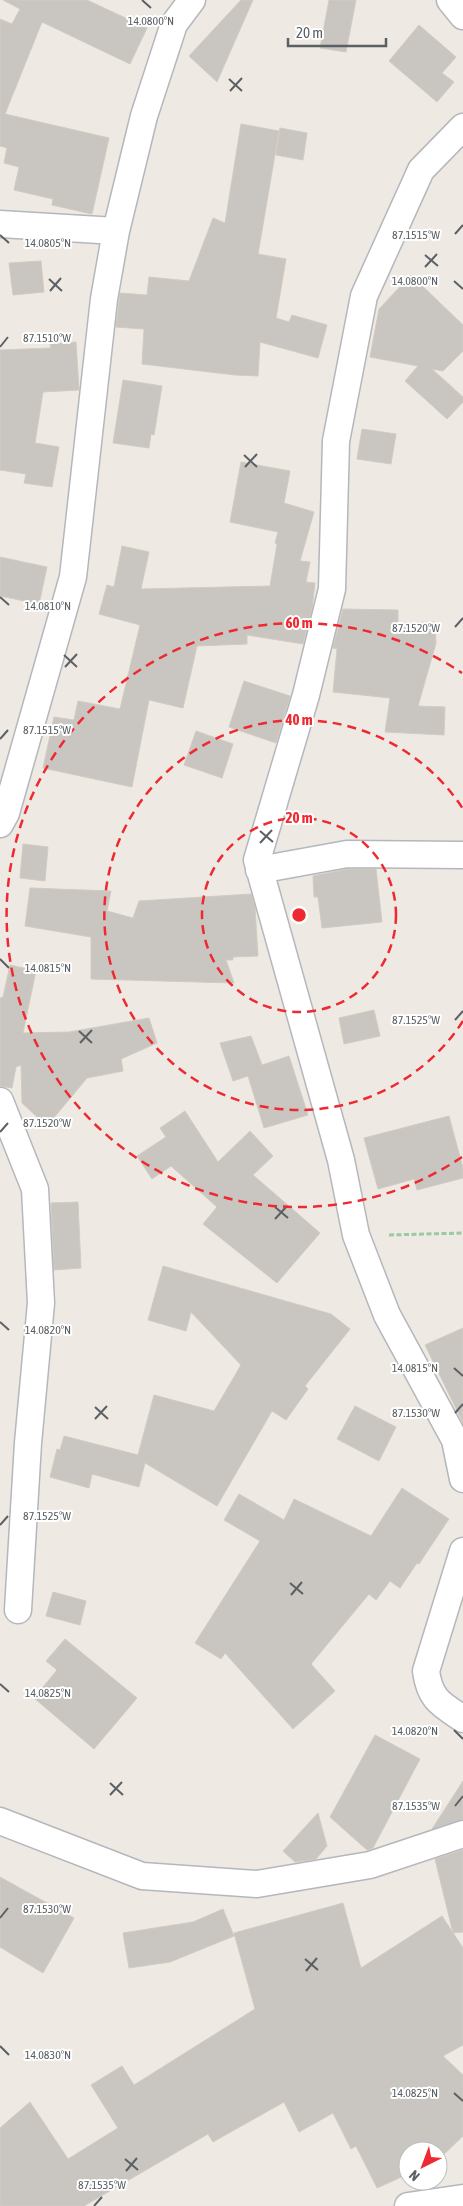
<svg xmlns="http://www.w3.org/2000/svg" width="463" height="2206" font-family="'Asap Condensed',sans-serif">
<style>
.building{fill:#c9c5c0;stroke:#d3cbc1}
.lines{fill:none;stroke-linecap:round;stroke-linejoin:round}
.street-casing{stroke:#b4b7bb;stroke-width:29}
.path{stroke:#99caa1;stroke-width:3;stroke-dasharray:5 2.5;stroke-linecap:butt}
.street{stroke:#fff;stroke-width:26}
.ticks{fill:none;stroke:#5b6064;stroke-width:2}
.ring{fill:none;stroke:#ee2931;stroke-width:2.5;stroke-dasharray:9 6}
.ticks-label{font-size:12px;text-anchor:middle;fill:#5b6064;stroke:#fff;stroke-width:4;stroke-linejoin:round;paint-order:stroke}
.centre{fill:#ee2931;stroke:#fff;stroke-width:2.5}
.ring-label{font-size:15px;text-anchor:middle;font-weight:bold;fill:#ee2931;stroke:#fff;stroke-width:4;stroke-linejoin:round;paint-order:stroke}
</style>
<rect width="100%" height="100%" fill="#eeeae3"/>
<!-- building -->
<path class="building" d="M 3,0 L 87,0 L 147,28 L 130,64 L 42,22 L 5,114 L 109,138 L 92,214 L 52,205 L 53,199 L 14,190 L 19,167 L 4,163 L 7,148 L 0,146 L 0,19 L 12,24 L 20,9 Z
M 241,0 L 253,0 L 217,82 L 189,56 Z
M 329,0 L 356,0 L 346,52 L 320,48 Z
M 419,25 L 456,57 L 442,73 L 454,82 L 437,102 L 389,61 Z
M 241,124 L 279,131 L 258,254 L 286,259 L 276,318 L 289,322 L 292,315 L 327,325 L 318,358 L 260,342 L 258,376 L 235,375 L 142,364 L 144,329 L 116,327 L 120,293 L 147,295 L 149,277 L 189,281 L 213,218 L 225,223 Z
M 280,128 L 307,133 L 303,160 L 276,155 Z
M 41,261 L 44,292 L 13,295 L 9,263 Z
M 411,275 L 463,325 L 463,351 L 443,371 L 432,369 L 463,397 L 463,402 L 447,419 L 405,381 L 418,366 L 370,357 L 379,309 Z
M 76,342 L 79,390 L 43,392 L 35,443 L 59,447 L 52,487 L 24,483 L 26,474 L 0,470 L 0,350 L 51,348 L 50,344 Z
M 123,380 L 162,386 L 154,435 L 151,434 L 149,448 L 113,443 Z
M 362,429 L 396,434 L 391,464 L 357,459 Z
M 241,462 L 290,471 L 284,503 L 314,512 L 300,561 L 310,562 L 306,582 L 315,583 L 312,609 L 303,644 L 247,635 L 247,644 L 197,646 L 183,708 L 149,700 L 132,787 L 43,768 L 54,717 L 74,720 L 78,701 L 120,709 L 140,625 L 99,614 L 107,585 L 114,587 L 122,546 L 149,552 L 141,589 L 270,586 L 277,544 L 275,543 L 278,532 L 230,522 Z
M 0,557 L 47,567 L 39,604 L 0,596 Z
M 343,609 L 398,610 L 398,623 L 435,622 L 436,643 L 418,706 L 445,707 L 444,735 L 385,732 L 390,698 L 333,692 L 337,649 L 333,648 Z
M 244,681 L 290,696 L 276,743 L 229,727 Z
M 196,731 L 233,744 L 222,778 L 184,765 Z
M 23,844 L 48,847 L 45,881 L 20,878 Z
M 348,869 L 376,869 L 382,922 L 322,928 L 318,897 L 314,897 L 313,876 Z
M 30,888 L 111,891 L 107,911 L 133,918 L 139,901 L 251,894 L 255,907 L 258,956 L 233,957 L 233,960 L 226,960 L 234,983 L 91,979 L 91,937 L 25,926 Z
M 10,965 L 36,971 L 23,1033 L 69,1032 L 149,1018 L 157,1043 L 121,1059 L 123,1071 L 87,1078 L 47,1126 L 22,1103 L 21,1065 L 16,1067 L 12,1088 L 0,1086 L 0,998 L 3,997 Z
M 374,1010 L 380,1036 L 344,1044 L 339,1018 Z
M 251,1036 L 262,1065 L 289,1056 L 308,1115 L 264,1128 L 248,1076 L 233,1081 L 220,1043 Z
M 185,1111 L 218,1162 L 250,1131 L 273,1156 L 253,1175 L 320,1233 L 277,1283 L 203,1224 L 217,1207 L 171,1166 L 152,1179 L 137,1156 L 166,1137 L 160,1128 Z
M 449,1116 L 463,1168 L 463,1178 L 417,1190 L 414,1179 L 378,1189 L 364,1138 Z
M 78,1202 L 81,1268 L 54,1270 L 51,1203 Z
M 163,1266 L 331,1314 L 350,1329 L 305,1386 L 308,1389 L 286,1420 L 272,1411 L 217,1506 L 145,1463 L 139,1487 L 92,1474 L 89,1488 L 50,1477 L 57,1449 L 60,1450 L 64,1436 L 138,1455 L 154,1395 L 214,1411 L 241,1365 L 191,1312 L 186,1331 L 148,1320 Z
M 463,1328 L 463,1423 L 425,1345 Z
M 355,1406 L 396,1427 L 379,1461 L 337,1439 Z
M 402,1488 L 449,1519 L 419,1564 L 417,1563 L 400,1588 L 390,1581 L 376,1600 L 369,1594 L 311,1664 L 335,1691 L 293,1729 L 225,1653 L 221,1659 L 195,1643 L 260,1541 L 224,1520 L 239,1494 L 284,1520 L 294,1499 L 371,1536 Z
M 53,1592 L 86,1601 L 80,1625 L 46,1616 Z
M 65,1639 L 137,1698 L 94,1749 L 34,1698 L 57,1670 L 46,1661 Z
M 375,1735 L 420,1759 L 373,1848 L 367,1850 L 330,1817 Z
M 463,1781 L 463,1819 L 432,1829 Z
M 318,1813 L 327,1846 L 316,1859 L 295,1862 L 283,1851 Z
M 463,1850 L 463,1932 L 453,1933 L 435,1859 Z
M 0,1877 L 74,1918 L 43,1973 L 0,1947 Z
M 343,1903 L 361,1968 L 442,1916 L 463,1948 L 463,2045 L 443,2056 L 463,2075 L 463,2136 L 439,2159 L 438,2151 L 408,2151 L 408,2174 L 377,2188 L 356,2146 L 351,2149 L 333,2113 L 299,2132 L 284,2102 L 213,2142 L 208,2134 L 84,2206 L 0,2206 L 0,2128 L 30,2102 L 68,2159 L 118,2128 L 91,2085 L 122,2066 L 134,2085 L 255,2009 L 234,1933 Z
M 223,1909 L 234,1936 L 170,1962 L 129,1968 L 123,1933 L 193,1922 Z"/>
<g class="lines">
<defs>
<path id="street" d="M 450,0 L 463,16
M 463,127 L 421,170 L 364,296 L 336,441 L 332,589 L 306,695 L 257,860 L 341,1160 L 356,1235 L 387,1315 L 455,1440 L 463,1479
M 0,224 L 116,231
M 0,824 L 6,813 L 73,577 L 104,299 L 116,231 L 144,116 L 174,24 L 192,0
M 259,870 L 347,854 L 463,855
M 0,1101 L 35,1189 L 41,1303 L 28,1443 L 18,1610
M 463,1551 L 426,1671 C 430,1700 441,1704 463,1719
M 0,1821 L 142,1876 L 257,1884 L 370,1865 L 463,1834
M 408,2206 L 463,2198"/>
</defs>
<!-- street casing -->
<use href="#street" class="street-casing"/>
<!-- path -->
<path class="path" d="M 389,1235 L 463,1233"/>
<!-- street -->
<use href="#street" class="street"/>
</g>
<!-- ticks -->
<path class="ticks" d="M 142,0 L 151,8M 229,79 L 242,91M 230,91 L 242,78M 455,234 L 463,225M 0,235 L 9,243M 425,255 L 438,266M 425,267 L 437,254M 49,279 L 62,291M 454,281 L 463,289M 50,291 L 61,278M 0,347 L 8,337M 244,455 L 257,467M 245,467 L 257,454M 0,597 L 9,605M 455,627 L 463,618M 64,655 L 77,667M 65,667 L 77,654M 0,739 L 8,730M 260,831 L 273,842M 260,843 L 272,830M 0,959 L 9,968M 455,1020 L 463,1011M 79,1031 L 92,1043M 80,1043 L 92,1030M 0,1132 L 8,1123M 275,1207 L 288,1218M 275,1219 L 287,1206M 0,1322 L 9,1330M 454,1368 L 463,1376M 95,1407 L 108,1419M 455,1413 L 463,1404M 95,1419 L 107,1406M 0,1525 L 8,1516M 290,1583 L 303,1594M 291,1595 L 302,1582M 0,1684 L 9,1692M 454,1730 L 463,1739M 110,1783 L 123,1795M 110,1795 L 122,1782M 455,1806 L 463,1796M 0,1918 L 8,1908M 305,1959 L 318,1970M 306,1971 L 317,1958M 0,2046 L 9,2055M 454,2093 L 463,2101M 125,2159 L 138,2170M 126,2171 L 137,2158M 94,2206 L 102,2197"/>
<!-- distance rings -->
<g class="ring">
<circle cx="299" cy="915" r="97"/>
<path d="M463 1021A195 195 0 1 1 463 809"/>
<path d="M462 1157A292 292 0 1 1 462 673"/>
</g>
<g class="ticks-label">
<text x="151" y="25">14.0800°N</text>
<text x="416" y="239">87.1515°W</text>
<text x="48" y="247">14.0805°N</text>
<text x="415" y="285">14.0800°N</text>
<text x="47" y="342">87.1510°W</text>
<text x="48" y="610">14.0810°N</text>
<text x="416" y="632">87.1520°W</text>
<text x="47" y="734">87.1515°W</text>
<text x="48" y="972">14.0815°N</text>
<text x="416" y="1024">87.1525°W</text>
<text x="47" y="1127">87.1520°W</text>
<text x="48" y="1334">14.0820°N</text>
<text x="415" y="1372">14.0815°N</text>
<text x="416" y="1417">87.1530°W</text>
<text x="47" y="1520">87.1525°W</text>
<text x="48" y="1697">14.0825°N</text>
<text x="415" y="1735">14.0820°N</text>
<text x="416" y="1810">87.1535°W</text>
<text x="47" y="1913">87.1530°W</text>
<text x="48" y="2059">14.0830°N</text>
<text x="415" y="2097">14.0825°N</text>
<text x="102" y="2189">87.1535°W</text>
</g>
<circle cx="299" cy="915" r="8" class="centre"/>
<g class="ring-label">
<text x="299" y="628">60 m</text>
<text x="299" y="725">40 m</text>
<text x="299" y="823">20 m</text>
</g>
<!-- north arrow -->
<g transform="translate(423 2166) rotate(222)"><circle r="24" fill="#ffffff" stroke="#bdbfc1"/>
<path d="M0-4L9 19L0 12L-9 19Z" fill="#ee2931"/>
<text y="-8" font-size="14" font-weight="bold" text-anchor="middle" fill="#5b6064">N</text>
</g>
<!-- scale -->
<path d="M288 38v8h98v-8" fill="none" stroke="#5b6064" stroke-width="2.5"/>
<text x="296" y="38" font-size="15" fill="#5b6064" stroke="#ffffff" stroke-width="4" paint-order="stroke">20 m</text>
</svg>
